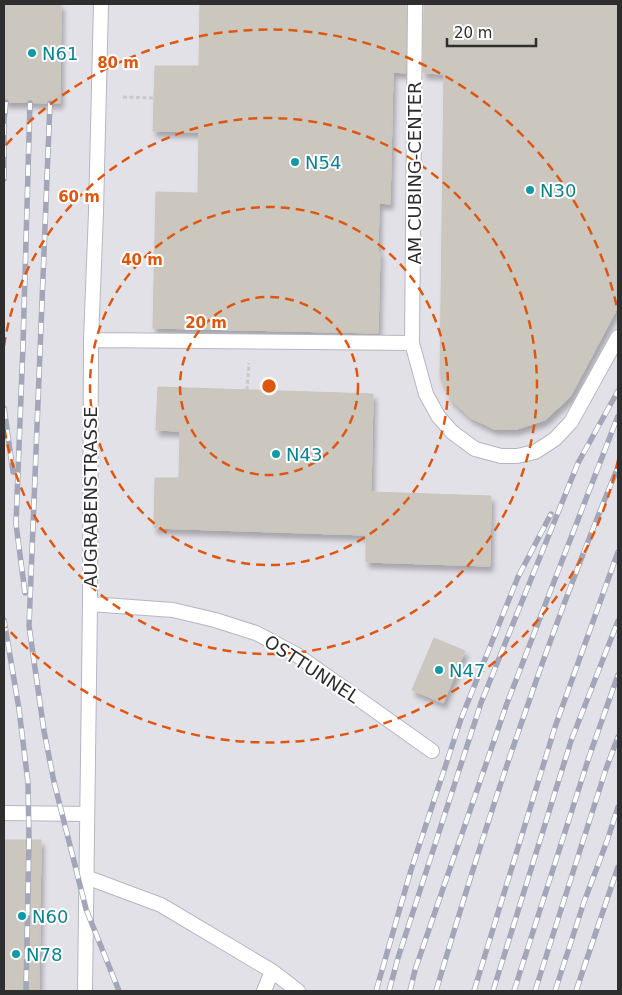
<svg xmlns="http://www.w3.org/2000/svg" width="622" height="995" font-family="'DejaVu Sans',sans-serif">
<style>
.industrial{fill:#e3e1e8}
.building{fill:#cbc7bf;stroke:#cbc5ba;filter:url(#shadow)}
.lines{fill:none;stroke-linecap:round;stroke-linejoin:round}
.lane-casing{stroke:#b4b7c1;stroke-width:16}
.path{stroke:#c9c9c9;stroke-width:3;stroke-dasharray:4 2.5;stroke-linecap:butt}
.lane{stroke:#fff;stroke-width:14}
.rail-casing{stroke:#a3a6b8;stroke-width:5.5}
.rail{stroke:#fff;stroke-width:4;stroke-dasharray:11;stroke-linecap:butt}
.ring{fill:none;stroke:#df570e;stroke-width:2.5;stroke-dasharray:9 6}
.culture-dot{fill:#0f9aa8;stroke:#fff;stroke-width:2}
.labels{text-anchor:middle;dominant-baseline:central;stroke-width:4;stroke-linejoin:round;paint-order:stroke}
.culture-label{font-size:18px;fill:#0d838f;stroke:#fff;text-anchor:start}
.street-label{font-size:18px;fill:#2e2e2e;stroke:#fff}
.centre{fill:#df570e;stroke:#fff;stroke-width:2.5}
.ring-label{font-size:15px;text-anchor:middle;font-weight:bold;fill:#df570e;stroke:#fff;stroke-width:4;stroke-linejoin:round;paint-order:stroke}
</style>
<defs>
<filter id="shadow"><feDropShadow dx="3" dy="5.5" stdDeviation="2.5" flood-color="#0004"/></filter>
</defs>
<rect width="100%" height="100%" fill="#efe9e1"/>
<!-- industrial -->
<path class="industrial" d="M 4,4 L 618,4 L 618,991 L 4,991 Z"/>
<!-- building -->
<path class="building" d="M 4,4 L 61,4 L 60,103 L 4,102 Z
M 200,4 L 406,4 L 406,73 L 393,72 L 390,204 L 379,203 L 378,252 L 380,252 L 378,333 L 153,328 L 156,192 L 198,193 L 199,132 L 153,131 L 155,66 L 199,66 Z
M 424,4 L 618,4 L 618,307 L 570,397 L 545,420 L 517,429 L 494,429 L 471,418 L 451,400 L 440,377 L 444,74 L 423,73 Z
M 158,387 L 373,394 L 371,492 L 491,496 L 490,566 L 366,562 L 366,535 L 154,528 L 155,478 L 179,478 L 180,431 L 156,430 Z
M 434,638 L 465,651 L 443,703 L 412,690 Z
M 4,840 L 41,840 L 39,991 L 4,991 Z"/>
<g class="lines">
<defs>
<path id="lane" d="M 91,340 L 412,343 L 426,394 L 438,416 L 452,432 L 475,449 L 501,456 L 517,456 L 535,452 L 555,439 L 571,422 L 618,337
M 412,343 L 415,4
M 90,604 L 173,610 L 215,620 L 256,633 L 297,655 L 432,751
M 4,813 L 87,814
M 86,877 L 161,905 L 272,971 L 298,991
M 85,991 L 90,604 L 91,340 L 96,212 L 101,4
M 264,991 L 272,971"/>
</defs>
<!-- lane casing -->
<use href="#lane" class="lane-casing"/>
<!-- path -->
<path class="path" d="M 123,97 L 154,98
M 247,390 L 249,363"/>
<!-- lane -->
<use href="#lane" class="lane"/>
<defs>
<path id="rail" d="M 50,103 L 29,626 L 44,731 L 54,782 L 86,909 L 119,991
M 4,179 L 4,120 L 6,102
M 4,408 L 13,472
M 25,593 L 16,524 L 23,345 L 30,103
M 4,620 L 19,709 L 28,783 L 29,840 L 26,991
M 376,991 L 411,870 L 461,719 L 518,577 L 551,514
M 389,991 L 398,958 L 481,703 L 578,463 L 618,391
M 410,991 L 415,970 L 506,706 L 618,416
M 436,991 C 464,897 493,803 526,710 C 554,628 585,547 618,467
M 474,991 L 555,727 L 618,552
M 493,991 L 571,741 L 618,621
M 514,991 L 589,757 L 618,675
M 535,991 L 606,769 L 618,737
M 555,991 L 584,902 L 607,841 L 618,807
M 576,991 L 618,867"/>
</defs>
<!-- rail casing -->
<use href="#rail" class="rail-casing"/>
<!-- rail -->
<use href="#rail" class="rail"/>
</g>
<!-- distance rings -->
<g class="ring">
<circle cx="269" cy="386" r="89"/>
<circle cx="269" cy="386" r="179"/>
<path d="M4 346A268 268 0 1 1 4 426"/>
<path d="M618 460A357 357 0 0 1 6 627M6 145A357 357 0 0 1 618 312"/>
</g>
<!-- markers -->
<g class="culture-dot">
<circle cx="32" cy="53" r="5"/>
<circle cx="295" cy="162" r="5"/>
<circle cx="530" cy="190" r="5"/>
<circle cx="276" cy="454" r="5"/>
<circle cx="439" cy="670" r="5"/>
<circle cx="22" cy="916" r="5"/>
<circle cx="16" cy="954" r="5"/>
</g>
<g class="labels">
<!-- culture labels -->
<g class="culture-label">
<text x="42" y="53">N61</text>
<text x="305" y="162">N54</text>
<text x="540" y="190">N30</text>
<text x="286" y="454">N43</text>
<text x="449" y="670">N47</text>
<text x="32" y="916">N60</text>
<text x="26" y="954">N78</text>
</g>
<!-- street labels -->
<g class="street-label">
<text transform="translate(414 173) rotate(-90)">AM CUBING-CENTER</text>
<text transform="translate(90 497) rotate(-90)">AUGRABENSTRASSE</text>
<text transform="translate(312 669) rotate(33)">OSTTUNNEL</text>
</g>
</g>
<circle cx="269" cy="386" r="8" class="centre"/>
<g class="ring-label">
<text x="118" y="68">80 m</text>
<text x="79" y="202">60 m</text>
<text x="142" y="265">40 m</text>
<text x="206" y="328">20 m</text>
</g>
<!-- border -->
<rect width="622" height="995" fill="none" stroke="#2e2e2e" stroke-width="10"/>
<!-- scale -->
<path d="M447 38v8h89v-8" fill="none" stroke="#2e2e2e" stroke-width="2.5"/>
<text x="454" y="38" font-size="15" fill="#2e2e2e" stroke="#ffffff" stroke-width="4" paint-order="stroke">20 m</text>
</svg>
